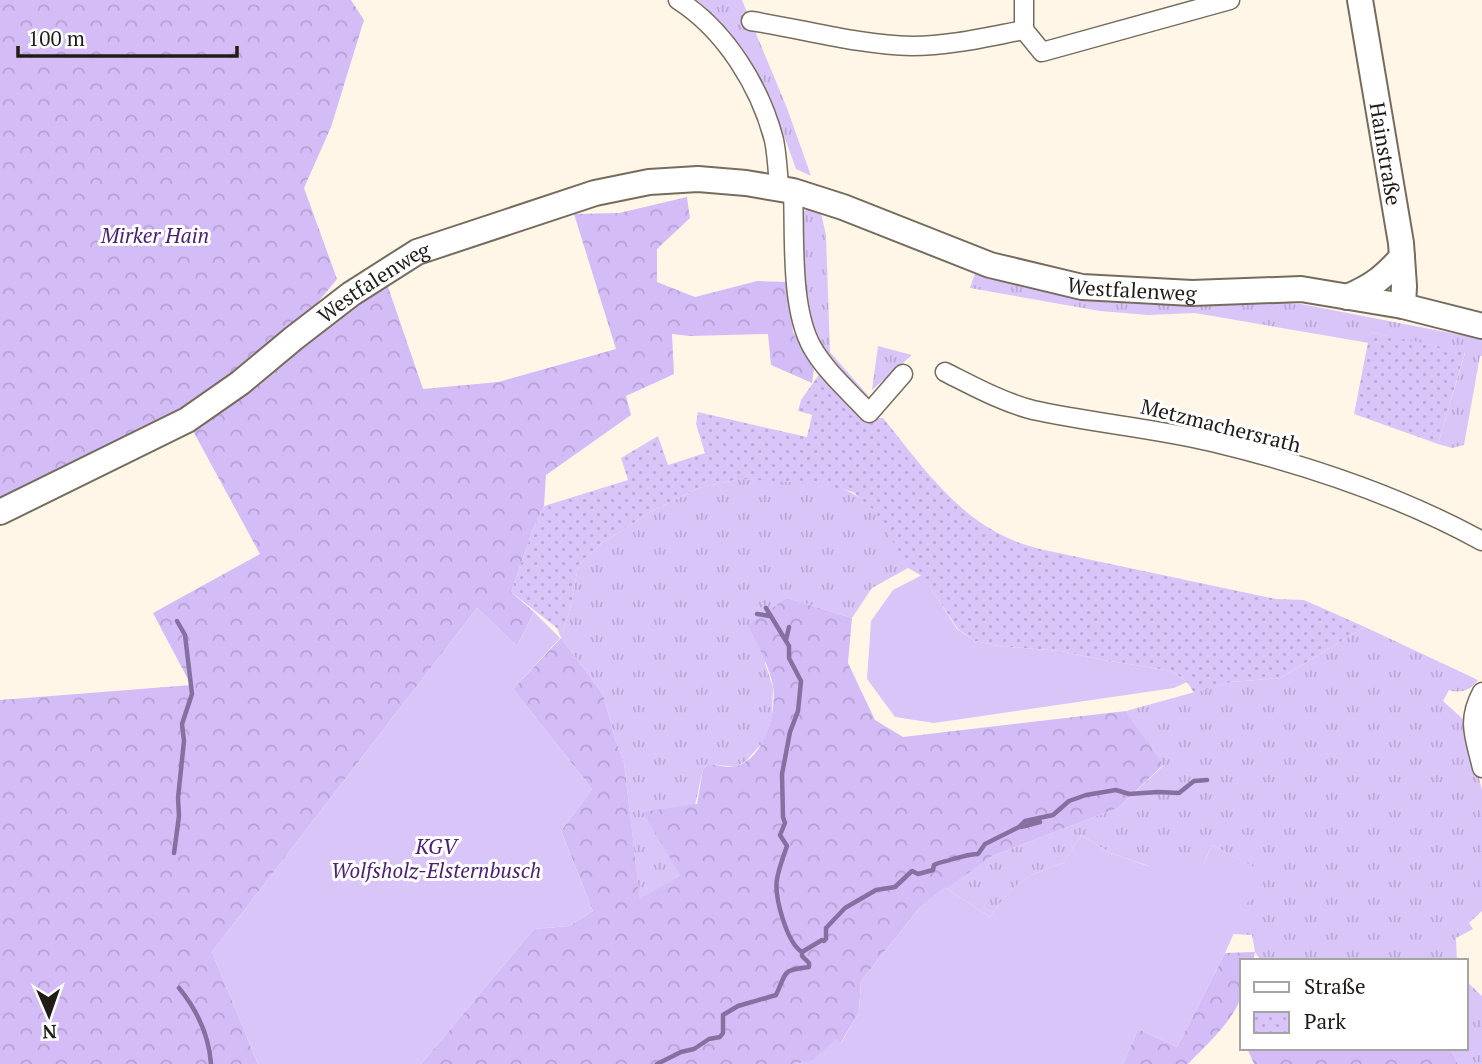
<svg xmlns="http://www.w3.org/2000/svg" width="1482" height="1064" font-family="'PT Serif',serif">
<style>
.grass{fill:url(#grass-tufts)}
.forest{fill:url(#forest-crowns)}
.park{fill:url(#park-dots)}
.garden{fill:#dac5f9}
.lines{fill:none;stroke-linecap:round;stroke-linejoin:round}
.stream{stroke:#8670a0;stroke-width:4.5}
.street-casing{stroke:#766c5d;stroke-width:21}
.secondary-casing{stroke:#766c5d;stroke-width:28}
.street{stroke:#fff;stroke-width:18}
.secondary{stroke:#fff;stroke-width:24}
.labels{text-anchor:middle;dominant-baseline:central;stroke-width:6;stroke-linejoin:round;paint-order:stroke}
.street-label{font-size:21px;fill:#201c16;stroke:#fff}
.park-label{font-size:21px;font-style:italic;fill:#4b2174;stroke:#fff}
</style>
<defs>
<pattern id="grass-tufts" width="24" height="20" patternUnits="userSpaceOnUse" patternTransform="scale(1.75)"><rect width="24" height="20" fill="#dac5f9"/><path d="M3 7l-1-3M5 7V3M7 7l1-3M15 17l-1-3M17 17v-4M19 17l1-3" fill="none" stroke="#bba9d5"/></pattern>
<pattern id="forest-crowns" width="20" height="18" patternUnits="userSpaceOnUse" patternTransform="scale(1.75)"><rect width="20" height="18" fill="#d4bcf7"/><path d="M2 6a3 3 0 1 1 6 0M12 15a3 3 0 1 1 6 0" fill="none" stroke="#b6a1d3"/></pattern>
<pattern id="park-dots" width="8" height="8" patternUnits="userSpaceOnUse" patternTransform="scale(1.75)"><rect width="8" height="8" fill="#dac5f9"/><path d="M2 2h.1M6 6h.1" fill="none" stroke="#bba9d5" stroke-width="1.8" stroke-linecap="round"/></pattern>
</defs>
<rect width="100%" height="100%" fill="#fff6e8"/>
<!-- grass -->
<path class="grass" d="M 697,0 L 742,0 L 787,108 L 811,176 L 796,169 C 770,96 756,54 697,0 Z
M 808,209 L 821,213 L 826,235 L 830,352 L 871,399 C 799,340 807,303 801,218 L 802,212 Z
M 975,273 L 1022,287 L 1106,302 L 1156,305 L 1268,302 L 1301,304 L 1482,339 L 1482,356 L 1480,356 L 1464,445 L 1452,448 L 1438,444 L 1465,353 L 1370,332 L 1369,343 L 1195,313 L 1148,315 L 1100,311 L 970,288 Z
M 878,346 L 912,355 L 872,390 Z
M 739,479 C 782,482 845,474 876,512 C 889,528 898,550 908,568 L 872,588 L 852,618 L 787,598 L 765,663 L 773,687 L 772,715 L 766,739 L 746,761 L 735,767 L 710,764 L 703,769 L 680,875 L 640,900 L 624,762 L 615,739 L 603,694 L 561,638 L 572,602 L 578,566 L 601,544 L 652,511 L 699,488 Z
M 1365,627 L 1478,680 C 1471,690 1461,694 1449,690 L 1443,701 L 1464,720 L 1482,790 L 1482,911 L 1469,923 L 1473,929 L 1456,938 L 1457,961 L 1261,961 L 1255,952 L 1252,935 L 1232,934 L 1261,871 L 1212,845 L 1204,863 L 1149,866 L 1110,853 L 1081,835 L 1064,863 C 1027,874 1011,885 990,917 L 944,887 L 992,856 L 1118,808 L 1163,766 L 1126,711 L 1231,682 L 1280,678 Z
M 1466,981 L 1482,996 L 1482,1064 L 1458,1064 L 1450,1048 L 1466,1048 Z"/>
<!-- forest -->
<path class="forest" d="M 0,0 L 351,0 L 364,20 L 331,127 L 304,188 L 337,279 L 310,312 L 183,410 L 0,503 Z
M 687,197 L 690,218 L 657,249 L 657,282 L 695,297 L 757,281 L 787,282 L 793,332 L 814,369 L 812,383 L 771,365 L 768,334 L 690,336 L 672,334 L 674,374 L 626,396 L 631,415 L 546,475 L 544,506 L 533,529 L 511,592 L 534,612 L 517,646 L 477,608 L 212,952 L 258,1064 L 0,1064 L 0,700 L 191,685 L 153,613 L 260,554 L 193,431 L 264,380 L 344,314 L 387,284 L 423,389 L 498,382 L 616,349 L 574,214 L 619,213 Z
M 787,598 L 852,618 L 848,663 L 875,720 L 903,737 L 1126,711 L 1163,765 L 1118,808 L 992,856 L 921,906 L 861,981 L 859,1012 L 840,1044 L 836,1040 L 813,1061 L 794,1064 L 421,1064 L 534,929 L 569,926 L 593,911 L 561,831 L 592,789 L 513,689 L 561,638 L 603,694 L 615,739 L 624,762 L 640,899 L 680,875 L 643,812 L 697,804 L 703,769 L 710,764 C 718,765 730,769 737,766 C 765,757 777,712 773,686 C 769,665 757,644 748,625 Z
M 1255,952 L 1253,961 L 1242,961 C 1242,971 1244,984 1242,994 C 1234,1021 1207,1044 1188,1064 L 1123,1064 L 1138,1029 L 1177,1047 L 1225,953 Z
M 1247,1048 L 1450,1048 L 1458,1064 L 1254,1064 Z"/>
<!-- park -->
<path class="park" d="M 1370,332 L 1465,352 L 1438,444 L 1354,414 Z
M 820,373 L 866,418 L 883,418 C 919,462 954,514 1008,538 C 1018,543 1029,546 1040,549 L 1276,599 L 1304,600 L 1365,627 L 1280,678 L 1231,682 L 1194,693 L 1187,682 L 1172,671 L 1104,660 L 1061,651 L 999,646 L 975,641 L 958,629 L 922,576 L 908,568 L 875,511 L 853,492 L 821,484 L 739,479 L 699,488 L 652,511 L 601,544 L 578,566 L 572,602 L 561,638 L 557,628 L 511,592 L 533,529 L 544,506 L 628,480 L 621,458 L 658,436 L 668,465 L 705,453 L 696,424 L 698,412 L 807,437 L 812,415 L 798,411 L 801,400 Z"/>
<!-- garden -->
<path class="garden" d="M 922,575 L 957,629 L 975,641 L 999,646 L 1061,651 L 1104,660 L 1172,671 L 1187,682 L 1174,688 L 934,723 L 895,717 L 867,679 L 871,621 L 893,590 Z
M 477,608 L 517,646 L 534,612 L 560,638 L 513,689 L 592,789 L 561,831 L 593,911 L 569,926 L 534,929 L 421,1064 L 258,1064 L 212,952 Z
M 1081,835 L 1110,853 L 1148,866 L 1157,846 L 1204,863 L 1212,845 L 1262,871 L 1225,953 L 1177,1047 L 1138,1029 L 1123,1064 L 794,1064 L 813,1060 L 836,1039 L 841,1043 L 859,1012 L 861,981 L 921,906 L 944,887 L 990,917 C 1012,884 1027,874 1064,863 Z"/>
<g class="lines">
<!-- stream -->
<path class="stream" d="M 766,608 L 789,646 L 789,658 L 801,681 L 798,711 L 790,732 L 782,774 L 783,817 L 785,823 L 780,835 L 787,846 C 783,857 779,868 777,879 C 774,897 787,943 802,952
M 757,614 L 770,616
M 786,640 L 789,627
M 1021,827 L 1040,822
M 174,853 L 179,816 L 178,798 L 184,741 L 182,724 L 192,694 L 185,635 L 177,621
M 179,988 C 197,1010 209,1036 211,1064
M 657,1064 L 681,1052 L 694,1049 L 709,1039 L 720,1037 L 723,1033 L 723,1015 L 738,1006 L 776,995 C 787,972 781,970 809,967 L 809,963 L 802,956 L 802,952 L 822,940 L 824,941 L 826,939 L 826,928 L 845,908 L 876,890 L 895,887 L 912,871 L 918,874 L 933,870 L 934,865 C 941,861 946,862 953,859 C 963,857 968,854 978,854 L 985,844 L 1019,827 L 1025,821 L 1053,815 L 1069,801 L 1086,795 L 1116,790 L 1129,794 L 1158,792 L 1179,793 L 1194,781 L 1207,780"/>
<defs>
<path id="street" d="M 678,0 C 725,30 760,86 774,140 C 777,155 778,172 779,188
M 1024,0 L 1024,30 L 1042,52 L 1230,0
M 751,21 C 804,29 858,45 912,46 C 950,46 987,37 1024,30
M 793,191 C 795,237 790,308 812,347 C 826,372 850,392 869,413 L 903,374
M 945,372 C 973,386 1002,402 1033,410 C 1092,423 1153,428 1212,442 C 1304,464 1398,495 1482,541
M 1482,692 C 1466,722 1475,737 1482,768"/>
<g id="secondary">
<path id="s1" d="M 1360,0 L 1401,243 L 1404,286 L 1403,306"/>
<path d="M 1347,297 C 1373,286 1384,277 1402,257"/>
<path id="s2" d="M 0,512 L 187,420 L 240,383 L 294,338 L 351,294 L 417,252 L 595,193 L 649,182 L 698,179 L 746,183 L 793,191 L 843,207 L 990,265 L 1082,287 L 1192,293 L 1301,289 L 1403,306 L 1482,326"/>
</g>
</defs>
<!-- street casing -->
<use href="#street" class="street-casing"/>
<!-- secondary casing -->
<use href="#secondary" class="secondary-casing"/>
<!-- street -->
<use href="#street" class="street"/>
<!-- secondary -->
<use href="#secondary" class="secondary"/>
</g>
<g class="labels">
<!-- street labels -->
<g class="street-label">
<text stroke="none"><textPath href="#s1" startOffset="156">Hainstraße</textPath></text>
<text stroke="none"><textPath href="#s2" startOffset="441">Westfalenweg</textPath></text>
<text stroke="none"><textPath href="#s2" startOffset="1236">Westfalenweg</textPath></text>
<text transform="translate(1221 425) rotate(14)">Metzmachersrath</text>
</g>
<!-- park labels -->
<g class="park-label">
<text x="155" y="235">Mirker Hain</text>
<text x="436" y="846">KGV<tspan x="436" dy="24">Wolfsholz-Elsternbusch</tspan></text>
</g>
</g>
<!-- legend -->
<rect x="1240" y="959" width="228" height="91" fill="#ffffff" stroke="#a6a4a2" stroke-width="2"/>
<rect x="1254" y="982" width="35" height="10" fill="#ffffff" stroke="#a6a4a2" stroke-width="2"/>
<text x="1304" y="994" font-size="21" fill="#201c16">Straße</text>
<rect x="1254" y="1012" width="35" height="21" fill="url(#park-dots)" stroke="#a6a4a2" stroke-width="2"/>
<text x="1304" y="1029" font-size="21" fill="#201c16">Park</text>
<!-- north arrow -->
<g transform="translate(49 1015) rotate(178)" stroke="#ffffff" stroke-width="5" paint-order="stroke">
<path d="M0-5L12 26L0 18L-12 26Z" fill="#201c16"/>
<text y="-10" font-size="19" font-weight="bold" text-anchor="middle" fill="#201c16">N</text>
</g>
<!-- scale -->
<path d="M18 46v10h219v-10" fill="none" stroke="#201c16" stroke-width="3.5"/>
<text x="28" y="46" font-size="21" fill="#201c16" stroke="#ffffff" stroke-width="5" paint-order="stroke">100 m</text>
</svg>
